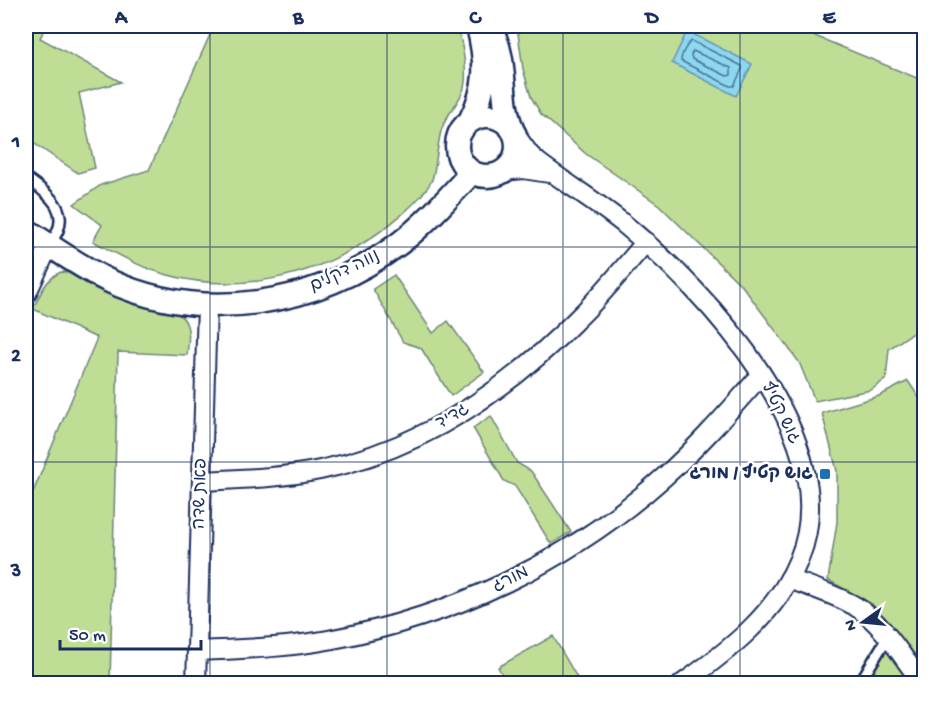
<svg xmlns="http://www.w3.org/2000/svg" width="950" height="709" font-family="'Gochi Hand','Playpen Sans Hebrew',sans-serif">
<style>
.green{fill:#bfdd95;stroke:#6d867a;stroke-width:1.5}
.water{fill:#8ed8ef;stroke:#6094b5;stroke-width:1.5}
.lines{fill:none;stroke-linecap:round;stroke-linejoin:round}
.shore{stroke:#497398;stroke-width:1.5}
.service-casing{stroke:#1b2f5e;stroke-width:14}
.minor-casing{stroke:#1b2f5e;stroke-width:22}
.tertiary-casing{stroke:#1b2f5e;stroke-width:27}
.service{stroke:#fff;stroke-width:9}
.minor{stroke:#fff;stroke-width:18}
.tertiary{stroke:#fff;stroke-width:22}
.grid{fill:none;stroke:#1b2f5e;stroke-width:1.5;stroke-opacity:0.55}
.poi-dot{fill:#1f6fb2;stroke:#fff;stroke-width:2}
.labels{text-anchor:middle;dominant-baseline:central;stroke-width:5;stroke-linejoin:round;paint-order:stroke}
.street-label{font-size:18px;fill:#1b2f5e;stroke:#fff}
.poi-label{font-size:18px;font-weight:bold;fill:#1b2f5e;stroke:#fff;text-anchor:end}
.neatline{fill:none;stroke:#1b2f5e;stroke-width:2}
.grid-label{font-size:20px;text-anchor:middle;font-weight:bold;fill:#1b2f5e}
</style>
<rect width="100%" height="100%" fill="#fff"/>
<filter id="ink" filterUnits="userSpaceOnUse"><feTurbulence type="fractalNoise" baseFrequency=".0167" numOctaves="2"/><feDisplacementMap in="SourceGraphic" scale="12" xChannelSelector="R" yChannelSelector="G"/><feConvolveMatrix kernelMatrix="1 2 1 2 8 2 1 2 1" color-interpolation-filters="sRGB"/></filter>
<g filter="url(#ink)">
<!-- green -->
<path class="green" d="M 26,26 L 46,26 L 40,38 L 121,82 L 79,93 L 95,168 L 78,173 L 26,138 Z
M 214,26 L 457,26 C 462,42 470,77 462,93 C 457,105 447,114 442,128 C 437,142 436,173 431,182 C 420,202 388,227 368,240 C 310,278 236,294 168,275 C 141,268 117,254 93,241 L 102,225 L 74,204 L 101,185 L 149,170 Z
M 517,26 L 791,26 L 924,81 L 924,325 L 889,349 L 886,379 L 871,390 L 815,401 L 799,362 L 743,287 L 659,205 L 586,154 L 541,114 L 531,97 L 523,69 Z
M 61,272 L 71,273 L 177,313 C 192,322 189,339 187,355 L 118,352 L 110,683 L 26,684 L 26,509 L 97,338 L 33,309 C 40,295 45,279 61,272 Z
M 394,275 L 433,333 L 448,321 L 484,372 L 451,396 L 421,348 L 403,342 L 373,289 Z
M 908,381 L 924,405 L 924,667 L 909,647 L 872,604 L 828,580 L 837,522 L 837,471 L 822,413 L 879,396 Z
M 491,416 L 517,463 L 531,471 L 571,532 L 551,544 L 515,486 L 504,481 L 473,428 Z
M 553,636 L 580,683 L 507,683 L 498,667 Z
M 885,647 L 917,684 L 865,684 L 880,661 Z"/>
<!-- water -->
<path class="water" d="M 687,31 L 752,64 L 736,96 L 672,63 Z"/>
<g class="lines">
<!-- shore -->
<path class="shore" d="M 692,41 L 742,66 L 742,69 L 734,86 L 730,86 L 681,61 C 681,55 687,43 692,41 Z
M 693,51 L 731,68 L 731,75 L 727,76 L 692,59 L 691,55 Z"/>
<defs>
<path id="service" d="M 26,178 C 51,195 75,214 49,245
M 859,684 L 887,638"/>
<path id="minor" d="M 514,133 L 530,155 L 539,163 C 567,184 597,202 624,224 C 707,292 848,442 799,559 C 777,614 728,651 682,684
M 504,171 L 523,169 L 549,173
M 26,295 L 49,245
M 202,481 C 241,479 281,478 320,470 C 421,449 508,390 579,317 C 603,294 624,267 646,242
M 789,579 C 811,587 834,594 855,606 C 883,623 903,658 923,684
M 197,651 C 241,649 285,648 328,640 C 453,617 569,562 664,477 C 699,446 730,410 761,375
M 196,684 L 207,305"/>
<path id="tertiary" d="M 489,26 C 510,61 498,95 512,129
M457 146a30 30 0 1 1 60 0a30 30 0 1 1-60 0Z
M 470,121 C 488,85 487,64 478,26
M 26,230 C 52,247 79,266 107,280 C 204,325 316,306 400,243 C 427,222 449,197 472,172"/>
</defs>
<!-- service casing -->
<use href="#service" class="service-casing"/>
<!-- minor casing -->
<use href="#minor" class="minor-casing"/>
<!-- tertiary casing -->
<use href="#tertiary" class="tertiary-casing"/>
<!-- service -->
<use href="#service" class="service"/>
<!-- minor -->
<use href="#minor" class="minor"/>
<!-- tertiary -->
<use href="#tertiary" class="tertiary"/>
</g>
</g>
<!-- grid -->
<path class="grid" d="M 210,26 L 210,684M 387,26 L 387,684M 563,26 L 563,684M 740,26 L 740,684M 26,247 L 924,247M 26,462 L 924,462"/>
<!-- markers -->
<rect class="poi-dot" x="819" y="468" width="12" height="12" rx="3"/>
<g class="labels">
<!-- street labels -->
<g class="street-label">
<text transform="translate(345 272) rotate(-26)">נווה דקלים</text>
<text transform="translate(780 413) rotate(63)">גוש קטיף</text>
<text transform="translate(453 417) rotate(-30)">גדיד</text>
<text transform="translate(201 494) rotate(-88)">פאת שדה</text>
<text transform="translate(511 580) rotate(-27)">מורג</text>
</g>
<!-- poi labels -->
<g class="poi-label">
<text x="813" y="474">גוש קטיף / מורג</text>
</g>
</g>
<!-- margin -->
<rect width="950" height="709" fill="none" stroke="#fff" stroke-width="66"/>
<!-- north arrow -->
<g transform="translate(863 622) rotate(255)" stroke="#ffffff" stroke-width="4.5" paint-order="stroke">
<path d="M0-4.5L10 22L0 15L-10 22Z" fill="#1b2f5e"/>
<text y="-9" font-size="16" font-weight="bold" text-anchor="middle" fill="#1b2f5e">N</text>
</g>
<!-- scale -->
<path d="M60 640v9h141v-9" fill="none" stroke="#1b2f5e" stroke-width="3"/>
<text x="69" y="640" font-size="18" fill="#1b2f5e" stroke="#ffffff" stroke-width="4.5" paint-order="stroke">50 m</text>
<rect x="33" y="33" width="884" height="643" class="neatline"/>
<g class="grid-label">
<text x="121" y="23">A</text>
<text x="298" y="23">B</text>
<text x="475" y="23">C</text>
<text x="652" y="23">D</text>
<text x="829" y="23">E</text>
<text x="16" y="147">1</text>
<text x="16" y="361">2</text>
<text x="16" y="576">3</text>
</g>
</svg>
